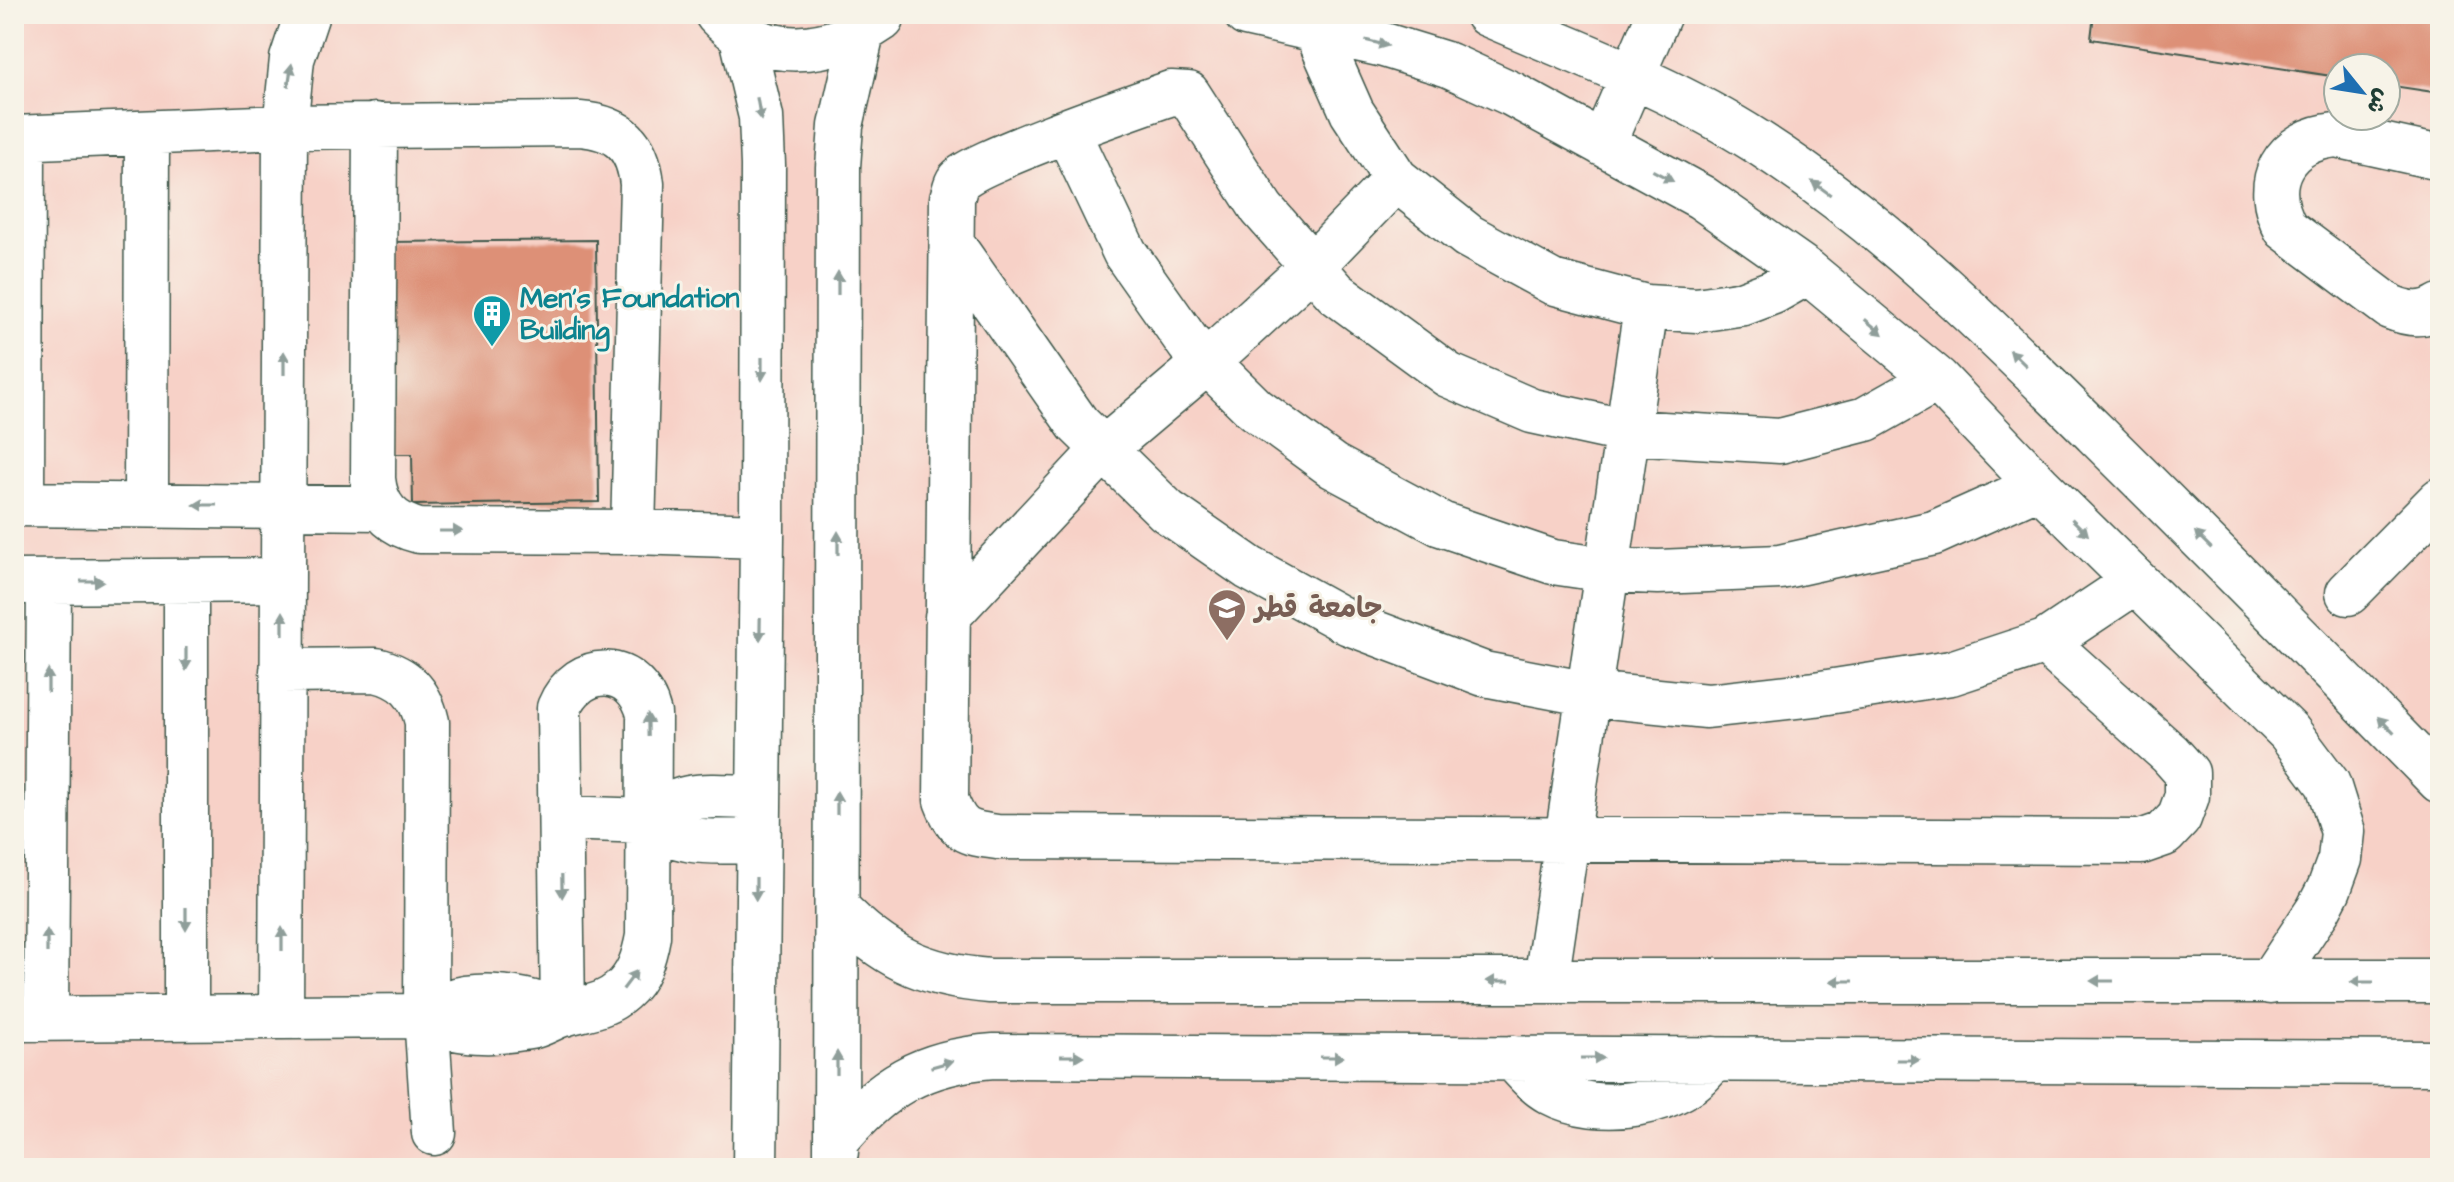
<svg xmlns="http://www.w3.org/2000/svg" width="2454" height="1182" font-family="'Architects Daughter','Playpen Sans Arabic',sans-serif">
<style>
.built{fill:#f7d1c7;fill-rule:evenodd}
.building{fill:#dd9077}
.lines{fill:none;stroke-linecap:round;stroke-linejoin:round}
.minor-casing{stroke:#3e5649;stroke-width:47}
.minor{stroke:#fff;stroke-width:44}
.oneway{fill:#8f9e9a}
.labels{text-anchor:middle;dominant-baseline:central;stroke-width:6;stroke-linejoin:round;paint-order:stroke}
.culture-label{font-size:28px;font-weight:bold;fill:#0d838f;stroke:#f7f3e8;text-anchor:start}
.education-label{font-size:28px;font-weight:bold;fill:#785e54;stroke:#f7f3e8;text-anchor:start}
</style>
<rect width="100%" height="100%" fill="#f7f3e8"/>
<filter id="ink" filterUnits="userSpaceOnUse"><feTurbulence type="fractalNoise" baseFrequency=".0125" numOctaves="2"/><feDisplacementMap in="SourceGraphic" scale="16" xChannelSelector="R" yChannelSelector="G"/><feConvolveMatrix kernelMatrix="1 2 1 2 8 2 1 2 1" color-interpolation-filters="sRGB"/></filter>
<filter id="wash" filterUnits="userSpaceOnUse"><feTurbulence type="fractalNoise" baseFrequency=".006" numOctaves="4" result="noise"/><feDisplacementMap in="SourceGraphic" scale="32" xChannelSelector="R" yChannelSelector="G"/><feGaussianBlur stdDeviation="1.8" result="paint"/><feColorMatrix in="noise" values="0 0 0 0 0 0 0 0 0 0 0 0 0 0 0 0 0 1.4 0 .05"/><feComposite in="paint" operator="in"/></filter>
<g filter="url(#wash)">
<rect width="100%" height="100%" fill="#ede1c1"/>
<!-- built -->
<path class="built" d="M 14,14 L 2440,14 L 2440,1168 L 14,1168 ZM 2338,68 L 2386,68 L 2386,116 L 2338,116 Z"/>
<g id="blocks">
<!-- building -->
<path class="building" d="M 2094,14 L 2440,14 L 2440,93 L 2386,85 L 2386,68 L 2338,68 L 2338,77 L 2091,39 Z
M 596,240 L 599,502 L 413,505 L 412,454 L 388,454 L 386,242 Z"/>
</g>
</g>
<g filter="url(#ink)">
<use href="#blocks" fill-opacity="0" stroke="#3e5649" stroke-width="2"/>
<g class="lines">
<defs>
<path id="minor" d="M 717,14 C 763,64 831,54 882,19
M 1246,14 L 1384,45 L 1449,65 L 1512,94 L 1701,197 L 1808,272 L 1937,379 L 2039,486 L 2289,732 L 2328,784 L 2343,832 L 2340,859 L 2329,889 L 2318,910 L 2270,982
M 1487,14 C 1578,53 1673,88 1756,141 C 1882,222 1989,328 2095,433 C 2211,548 2326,664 2440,781
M 1315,28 L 1352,112 L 1396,179 L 1468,236 L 1552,282 L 1646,307 L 1697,310 L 1744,303 L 1773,292 L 1808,272
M 741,33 L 761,117 L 763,165 L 762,536 L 755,1168
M 375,125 L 373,479 C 376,508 391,524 419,531 L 633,532 L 762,536
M 1067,131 L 1125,253 L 1189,344 L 1255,409 L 1333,466 L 1441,524 L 1553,562 L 1607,570 L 1658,572 L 1780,567 L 1934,533 L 2039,486
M 14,138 L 285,127 L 580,124 C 619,127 638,145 642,184 L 633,532
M 1603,144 L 1659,14
M 2440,158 L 2336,135 C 2283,140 2260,182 2286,229 L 2390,307 C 2408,314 2423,317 2440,306
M 952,244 L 1078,424 L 1167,511 L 1249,568 L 1349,623 L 1484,674 L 1589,694 L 1707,706 L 1815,694 L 1951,673 L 2045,642 L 2135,582
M 1937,379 L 1866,419 L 1780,441 L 1629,432 L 1532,411 L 1448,375 L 1336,293 L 1262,209 L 1188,94 L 1171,93 C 1140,104 969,163 958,181 C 955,185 954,193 952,198 L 946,800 C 958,831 966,833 997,837 L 2141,842 L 2164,834 L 2179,818 L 2187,796 L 2187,773 L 2170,754 L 2045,642
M 14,504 L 381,508
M 22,504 L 23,138
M 146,505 L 147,134
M 14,582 L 283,580
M 2348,593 L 2440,500
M 947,617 L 1104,449 L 1207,362 L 1312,266 L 1396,179
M 282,671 L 376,670 C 405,677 420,692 427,722 L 426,1016 L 434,1133
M 561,818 L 648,821 C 679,847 718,841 756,841
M 648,821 C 679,788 716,797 757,797
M 837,908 C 883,956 924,976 990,981 L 2440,981
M 1546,981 L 1646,307
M 426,1016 C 460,985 526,996 563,1014
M 281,1017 L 285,127 L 292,59 L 307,14
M 186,1018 L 186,581
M 14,1019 L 426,1016 C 453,1035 498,1033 530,1027 C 542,1025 552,1017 564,1014 C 586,1007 604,1007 622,991 C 638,977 644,958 648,936 L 649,714 C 636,662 579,660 559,708 L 563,1014
M 46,1019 L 49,582
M 1513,1058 C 1524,1070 1535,1084 1550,1092 C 1598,1118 1682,1107 1713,1059
M 836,1141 C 881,1086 923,1061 994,1056 L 2440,1063
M 836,1152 L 838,167 L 841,126 L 862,33"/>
</defs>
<!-- minor casing -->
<use href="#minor" class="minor-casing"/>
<!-- minor -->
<use href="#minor" class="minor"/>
</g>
<!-- one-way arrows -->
<defs><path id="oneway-solid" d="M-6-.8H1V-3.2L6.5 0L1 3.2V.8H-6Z" transform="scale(2)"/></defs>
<g class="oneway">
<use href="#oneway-solid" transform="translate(1377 43) rotate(14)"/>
<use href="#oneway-solid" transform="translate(290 75) rotate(-81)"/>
<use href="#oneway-solid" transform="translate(759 109) rotate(80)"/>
<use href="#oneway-solid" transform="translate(1663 176) rotate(28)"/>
<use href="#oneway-solid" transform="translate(1821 188) rotate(-144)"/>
<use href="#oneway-solid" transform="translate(838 283) rotate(-90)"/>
<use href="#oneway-solid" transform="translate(1874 327) rotate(40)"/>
<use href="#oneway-solid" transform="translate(2018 358) rotate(-136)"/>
<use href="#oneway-solid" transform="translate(284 363) rotate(-90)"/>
<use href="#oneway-solid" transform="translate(762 369) rotate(90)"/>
<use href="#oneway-solid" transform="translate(205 505) rotate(-180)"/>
<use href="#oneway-solid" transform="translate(2080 527) rotate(45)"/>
<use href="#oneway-solid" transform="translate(451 531)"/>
<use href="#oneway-solid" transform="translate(2203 540) rotate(-135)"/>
<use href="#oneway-solid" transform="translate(838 543) rotate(-90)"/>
<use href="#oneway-solid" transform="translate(92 581)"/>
<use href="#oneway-solid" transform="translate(283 623) rotate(-90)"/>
<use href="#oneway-solid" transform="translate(760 629) rotate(91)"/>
<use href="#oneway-solid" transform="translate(186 659) rotate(90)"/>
<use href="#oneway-solid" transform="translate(48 681) rotate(-90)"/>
<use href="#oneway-solid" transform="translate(648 725) rotate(-91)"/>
<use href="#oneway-solid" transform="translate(2386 725) rotate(-134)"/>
<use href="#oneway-solid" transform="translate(837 803) rotate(-90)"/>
<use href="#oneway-solid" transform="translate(562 886) rotate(89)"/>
<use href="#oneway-solid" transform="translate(756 889) rotate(90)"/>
<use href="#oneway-solid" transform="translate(186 919) rotate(90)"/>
<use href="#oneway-solid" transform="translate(282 939) rotate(-90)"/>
<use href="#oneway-solid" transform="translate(47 941) rotate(-90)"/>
<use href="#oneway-solid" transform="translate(630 980) rotate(-53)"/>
<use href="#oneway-solid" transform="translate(1498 981) rotate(180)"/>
<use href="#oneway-solid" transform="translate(1842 981) rotate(-180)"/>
<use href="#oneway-solid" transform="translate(2102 981) rotate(-180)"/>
<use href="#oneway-solid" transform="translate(2362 982) rotate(180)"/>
<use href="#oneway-solid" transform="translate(1072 1056)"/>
<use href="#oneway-solid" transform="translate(1332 1057)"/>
<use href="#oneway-solid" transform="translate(1592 1058)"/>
<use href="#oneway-solid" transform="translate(1908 1060)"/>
<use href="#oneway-solid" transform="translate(837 1063) rotate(-90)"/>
<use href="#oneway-solid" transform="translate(942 1064) rotate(-16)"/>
</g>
</g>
<!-- icons -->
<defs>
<symbol id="building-pin" viewBox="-11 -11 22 30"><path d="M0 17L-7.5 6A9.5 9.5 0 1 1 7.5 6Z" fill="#0f9aa8" stroke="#f7f3e8"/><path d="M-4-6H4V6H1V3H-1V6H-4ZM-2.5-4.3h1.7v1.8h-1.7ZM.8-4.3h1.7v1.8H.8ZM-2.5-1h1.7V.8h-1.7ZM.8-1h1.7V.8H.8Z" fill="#fff"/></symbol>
<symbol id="university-pin" viewBox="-11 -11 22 30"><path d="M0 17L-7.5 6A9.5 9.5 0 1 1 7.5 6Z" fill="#8d6e63" stroke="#f7f3e8"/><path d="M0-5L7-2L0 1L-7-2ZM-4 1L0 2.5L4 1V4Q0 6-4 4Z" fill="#fff"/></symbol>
</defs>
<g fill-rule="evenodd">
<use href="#building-pin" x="470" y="292" width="44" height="60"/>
<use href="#university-pin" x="1205" y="586" width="44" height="60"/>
</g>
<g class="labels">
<!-- culture labels -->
<g class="culture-label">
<text x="520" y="298">Men's Foundation<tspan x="520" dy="32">Building</tspan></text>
</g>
<!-- education labels -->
<g class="education-label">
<text x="1255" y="608">جامعة قطر</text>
</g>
</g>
<!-- margin -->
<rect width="2454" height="1182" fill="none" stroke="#f7f3e8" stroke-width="48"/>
<!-- north arrow -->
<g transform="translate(2362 92) rotate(120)"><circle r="38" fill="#f7f3e8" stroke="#a1aaa0" stroke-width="2"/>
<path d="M0-6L14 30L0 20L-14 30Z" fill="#1f6fb2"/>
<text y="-12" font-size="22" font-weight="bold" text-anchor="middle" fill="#1f3d34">ش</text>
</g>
</svg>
